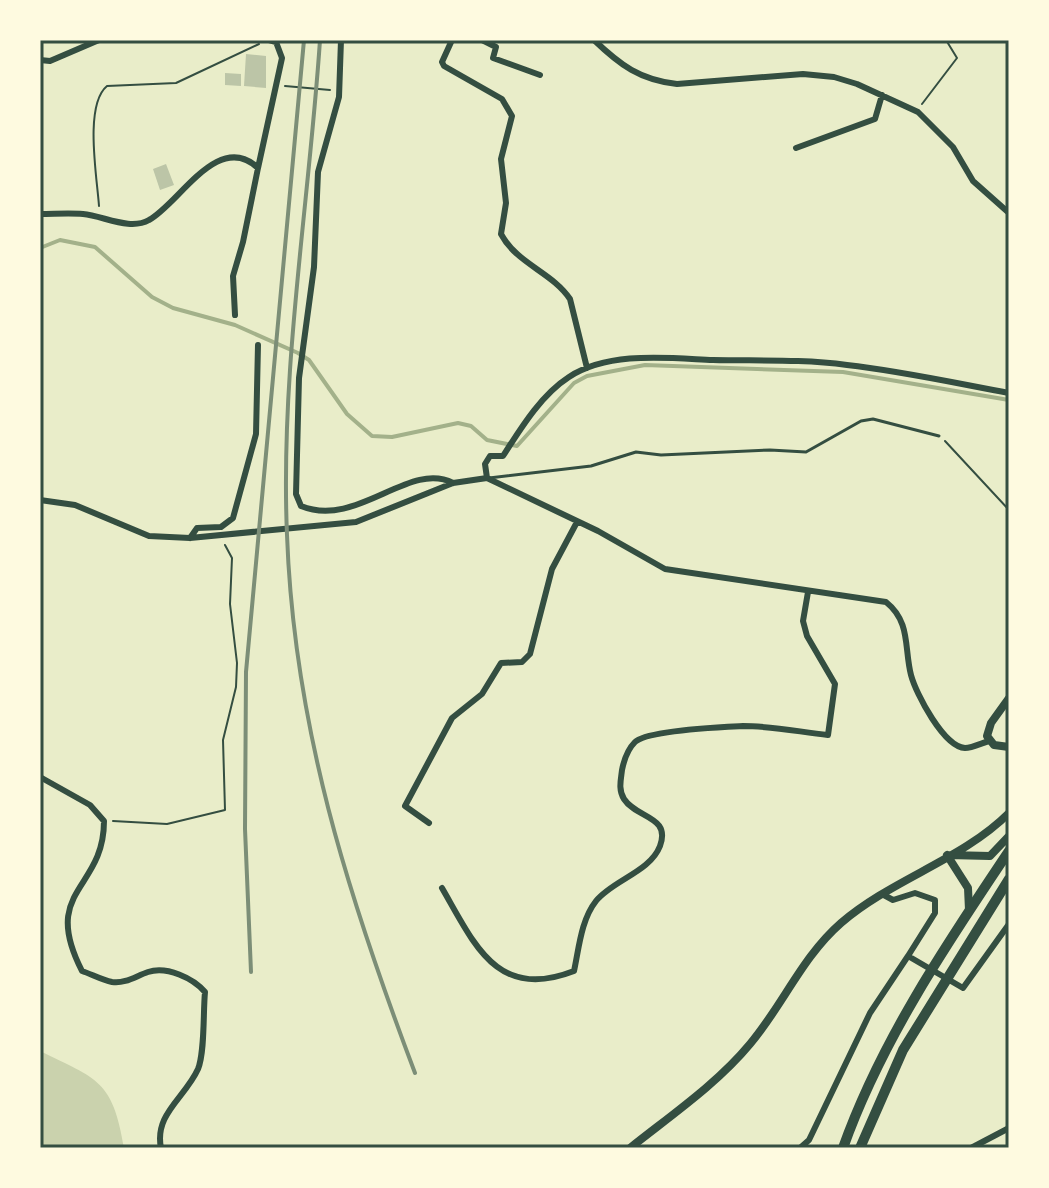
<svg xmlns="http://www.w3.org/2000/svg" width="1049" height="1188" font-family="'PT Sans',sans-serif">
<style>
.green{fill:#cad2ad}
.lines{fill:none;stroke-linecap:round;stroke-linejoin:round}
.stream{stroke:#a3b18a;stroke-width:4}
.building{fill:#bcc5a7}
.path{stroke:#344e41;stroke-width:2}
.service{stroke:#344e41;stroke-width:3}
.minor{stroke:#344e41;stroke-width:6}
.tertiary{stroke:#344e41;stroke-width:8}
.trunk{stroke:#344e41;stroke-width:10}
.rail{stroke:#7c8e77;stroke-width:4}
.neatline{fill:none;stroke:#344e41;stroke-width:3}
</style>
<rect width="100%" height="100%" fill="#e9edc9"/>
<!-- green -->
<path class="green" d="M 40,1051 C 97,1079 113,1080 124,1148 L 40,1148 Z"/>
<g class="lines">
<!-- stream -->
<path class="stream" d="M 40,248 L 60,240 L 95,247 L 152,297 L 173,308 L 235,325 L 298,353 L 309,360 L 347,414 L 372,436 L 392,437 L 458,423 L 471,426 L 487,440 L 517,446 L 574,383 L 587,376 L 645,365 L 843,372 L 1009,400"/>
</g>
<!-- building -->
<path class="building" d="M 246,54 L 266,56 L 266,88 L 244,86 Z
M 225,73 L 241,74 L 241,86 L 225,85 Z
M 166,164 L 174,185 L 160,190 L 153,169 Z"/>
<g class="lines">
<!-- path -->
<path class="path" d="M 285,86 L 330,90
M 922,104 L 957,58 L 946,40
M 99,206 C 97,177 84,105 107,86 L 176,83 L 259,44
M 945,441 L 1009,510
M 113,821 L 167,824 L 225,810 L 223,740 L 236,687 L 237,663 L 230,604 L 232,558 L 225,545"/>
<!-- service -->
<path class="service" d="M 489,478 L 591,466 L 636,452 L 661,455 L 770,450 L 806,452 L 861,421 L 873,419 L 939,436"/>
<!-- minor -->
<path class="minor" d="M 341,40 L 339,97 L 318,172 L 314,267 L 299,378 L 296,494 L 301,506 C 357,529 409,460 453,483
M 452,40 L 442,62 L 444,66 L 502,99 L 512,116 L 501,159 L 506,203 L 501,234 C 517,264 552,272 570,299 L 587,368
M 482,40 L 496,47 L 493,58 L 540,75
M 594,40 C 620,65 640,80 677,84 L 803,74 L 834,77 L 857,84 L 918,112 L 953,147 L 973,181 L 1009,213
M 40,60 L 50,61 L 99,40
M 796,148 L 875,119 L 882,95
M 40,214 C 54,214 69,213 83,214 C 104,216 130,231 149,220 C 179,204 218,130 258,168 L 282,58 L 276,42 L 269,40
M 235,315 L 233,276 L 243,242 L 258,168
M 487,478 L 485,464 L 490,456 L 503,456 C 521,428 541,395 569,377 C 609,351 667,358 713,360 C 757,361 802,359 847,365 C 901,371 955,383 1009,393
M 40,500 L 75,505 L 149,536 L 190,538 L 356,522 L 453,483 L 487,478 L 598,531 L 665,569 L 886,602 C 911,622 904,648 911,675 C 916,694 944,747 965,748 C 972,748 982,743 989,741
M 190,538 L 197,528 L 221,527 L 233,518 L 256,434 L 258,345
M 40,777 L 90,805 L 104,821 C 104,891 40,889 82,971 C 91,974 102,980 112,982 C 125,984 136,976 148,972 C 167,966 193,978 205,992 C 203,1012 205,1052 198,1069 C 185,1098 154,1114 161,1148
M 429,823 L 405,806 L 452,718 L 482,694 L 501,663 L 522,662 L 530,654 L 552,569 L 577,522
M 442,888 C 475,945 497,1001 574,971 C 579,948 581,920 596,901 C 613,880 650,872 660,846 C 671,816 637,819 624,799 C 618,790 621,779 622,770 C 624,760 628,749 635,742 C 647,730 723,727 743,726 C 771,726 800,732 828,735 L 835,684 L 807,636 L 803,621 L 808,592
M 882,894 L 893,900 L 915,893 L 935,900 L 935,913 L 908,956 L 963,988 L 1009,924
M 800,1148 L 809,1140 L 870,1013 L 908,956
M 971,1148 L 1009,1128"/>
<!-- tertiary -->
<path class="tertiary" d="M 1009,698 L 991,723 L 987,736 L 994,745 L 1009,747
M 947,855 L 968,888 L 969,910
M 948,855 L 990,856 L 1009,836
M 630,1148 C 670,1116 717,1084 750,1044 C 783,1005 802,957 841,923 C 892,879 962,860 1009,813"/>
<!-- trunk -->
<path class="trunk" d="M 843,1148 C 881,1041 946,945 1009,851
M 860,1148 L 903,1050 L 1009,879"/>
<!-- rail -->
<path class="rail" d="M 320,40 C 309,204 280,370 287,535 C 294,726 348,896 415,1073
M 251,972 L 245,829 L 246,672 L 304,40"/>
</g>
<!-- border -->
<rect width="1049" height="1188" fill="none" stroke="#fefae0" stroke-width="84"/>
<rect x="42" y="42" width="965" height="1104" class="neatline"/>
</svg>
